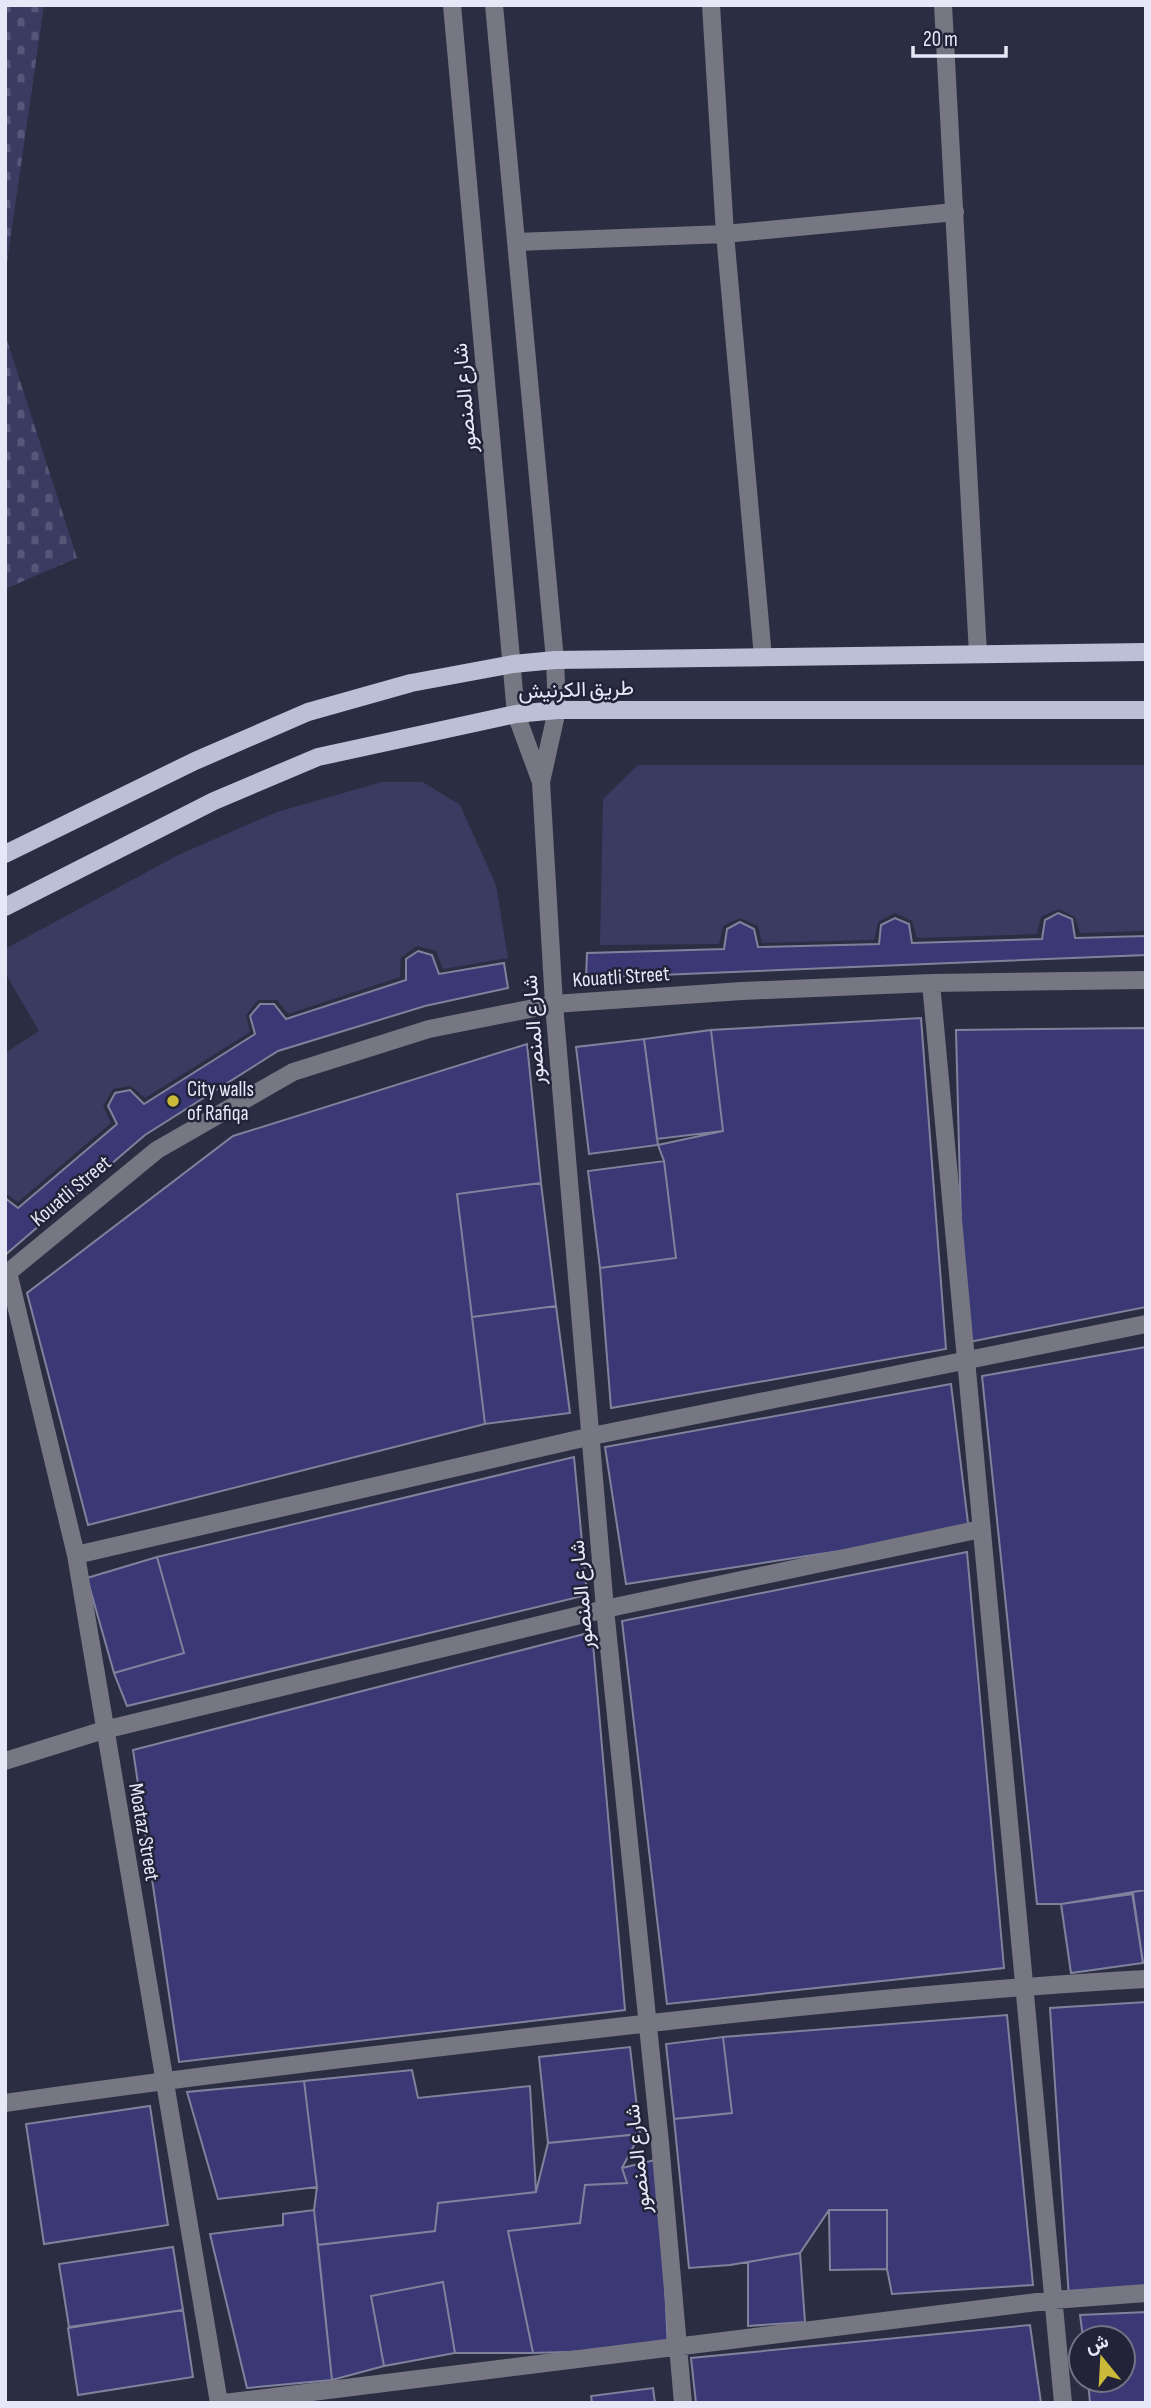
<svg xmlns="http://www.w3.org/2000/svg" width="1151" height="2408" font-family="'Sofia Sans Condensed',Vazirmatn,sans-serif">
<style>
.green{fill:#393b61}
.cemetery{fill:url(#cemetery-stones)}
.building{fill:#3a3976;stroke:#80829c;stroke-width:2}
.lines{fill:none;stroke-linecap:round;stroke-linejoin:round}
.minor{stroke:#767783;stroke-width:18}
.major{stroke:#bdbfd7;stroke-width:18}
.poi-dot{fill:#cbb939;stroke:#222338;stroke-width:2.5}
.labels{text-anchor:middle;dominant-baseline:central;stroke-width:5;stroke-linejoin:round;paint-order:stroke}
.street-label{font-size:21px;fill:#e7e8f7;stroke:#222338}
.poi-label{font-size:21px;fill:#e7e8f7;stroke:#222338;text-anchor:start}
</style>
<defs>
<pattern id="cemetery-stones" width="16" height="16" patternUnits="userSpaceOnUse" patternTransform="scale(1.75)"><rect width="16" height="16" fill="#393b61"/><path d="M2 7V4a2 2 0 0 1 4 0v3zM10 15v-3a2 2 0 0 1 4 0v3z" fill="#565778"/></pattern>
</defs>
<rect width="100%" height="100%" fill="#2b2d42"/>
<!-- green -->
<path class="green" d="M 638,765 L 1146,765 L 1146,931 L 1080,933 L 1075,917 L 1058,909 L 1041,917 L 1037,934 L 917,938 L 912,921 L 895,913 L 878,922 L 874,940 L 762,943 L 758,926 L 740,918 L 723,926 L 719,944 L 600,945 L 603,799 Z
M 382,782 L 423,782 L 460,805 L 496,885 L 508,958 L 443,969 L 436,951 L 417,946 L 401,957 L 400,977 L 288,1014 L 277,1000 L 258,1000 L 246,1015 L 250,1032 L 145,1098 L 131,1086 L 113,1089 L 103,1106 L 111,1123 L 18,1202 L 5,1193 L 5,1053 L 39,1031 L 5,973 L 5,949 L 178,855 L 277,812 Z"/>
<!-- cemetery -->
<path class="cemetery" d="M 5,5 L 44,5 L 5,276 Z
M 5,334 L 77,558 L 5,589 Z"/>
<!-- building -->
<path class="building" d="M 1058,913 L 1072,919 L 1075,938 L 1146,936 L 1146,955 L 586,978 L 587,953 L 724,949 L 727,929 L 740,922 L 754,929 L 758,947 L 879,944 L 881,925 L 895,918 L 909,924 L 912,943 L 1042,939 L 1045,920 Z
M 418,951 L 432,955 L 439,974 L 504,963 L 508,988 L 425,1006 L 278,1051 L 145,1135 L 5,1255 L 5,1198 L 18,1208 L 117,1124 L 108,1106 L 115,1093 L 130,1090 L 144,1104 L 255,1034 L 250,1016 L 260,1004 L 274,1004 L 286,1019 L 406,980 L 406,959 Z
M 921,1018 L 946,1349 L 611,1408 L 600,1268 L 676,1258 L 664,1161 L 658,1145 L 723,1131 L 711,1030 Z
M 1146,1028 L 1146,1307 L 964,1343 L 956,1030 Z
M 711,1030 L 723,1131 L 657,1139 L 644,1039 Z
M 644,1039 L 658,1145 L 589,1154 L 576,1047 Z
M 527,1044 L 541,1183 L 457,1194 L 485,1424 L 88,1525 L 27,1293 L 233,1136 Z
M 664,1161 L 676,1258 L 600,1268 L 588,1171 Z
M 541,1183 L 556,1306 L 472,1317 L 457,1194 Z
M 556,1306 L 570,1413 L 485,1424 L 472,1317 Z
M 1146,1347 L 1146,1890 L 1061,1904 L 1037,1904 L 982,1376 Z
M 951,1384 L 969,1531 L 626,1584 L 605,1447 Z
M 574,1457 L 587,1595 L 127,1706 L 114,1673 L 184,1653 L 157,1557 Z
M 967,1552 L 1004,1968 L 667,2004 L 622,1621 Z
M 157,1557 L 184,1653 L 114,1673 L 87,1578 Z
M 592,1632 L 625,2010 L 179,2062 L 133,1750 Z
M 1146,1890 L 1146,1962 L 1143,1963 L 1132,1892 Z
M 1133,1894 L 1143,1963 L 1071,1973 L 1061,1904 Z
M 1146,2002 L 1146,2290 L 1069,2299 L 1050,2008 Z
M 1007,2015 L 1033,2285 L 892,2294 L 887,2269 L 887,2210 L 829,2210 L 800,2253 L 730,2265 L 689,2268 L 674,2119 L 732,2113 L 723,2037 Z
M 723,2037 L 732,2113 L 674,2119 L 666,2044 Z
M 630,2047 L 640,2134 L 548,2143 L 539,2057 Z
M 412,2070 L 418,2098 L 530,2086 L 536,2192 L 438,2203 L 435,2231 L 318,2245 L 314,2210 L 317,2187 L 304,2081 Z
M 304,2081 L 317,2187 L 218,2199 L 187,2092 Z
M 150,2106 L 168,2225 L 44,2244 L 26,2124 Z
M 640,2134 L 622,2168 L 627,2183 L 585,2185 L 580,2223 L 508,2231 L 533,2353 L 455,2353 L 443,2282 L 371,2296 L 384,2366 L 332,2380 L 318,2245 L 435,2231 L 438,2203 L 536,2192 L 548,2143 Z
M 659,2159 L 668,2349 L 533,2353 L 508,2231 L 580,2223 L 585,2185 L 627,2183 L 622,2168 Z
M 314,2210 L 332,2380 L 247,2388 L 210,2234 L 283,2225 L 283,2214 Z
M 829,2210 L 887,2210 L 887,2269 L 830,2270 Z
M 173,2247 L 183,2310 L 69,2327 L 59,2264 Z
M 800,2253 L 805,2322 L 748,2326 L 748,2262 Z
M 443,2282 L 455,2353 L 384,2366 L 371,2296 Z
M 183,2310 L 193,2377 L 78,2395 L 68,2328 Z
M 1146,2312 L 1146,2403 L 1090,2403 L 1088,2380 L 1123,2380 L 1123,2338 L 1083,2338 L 1080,2315 Z
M 1030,2325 L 1041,2403 L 696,2403 L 691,2358 Z
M 653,2388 L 655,2403 L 592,2403 L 591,2396 Z"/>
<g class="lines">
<!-- minor -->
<path class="minor" d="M 452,5 L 516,714 L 541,782
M 494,5 L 555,660 L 557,710 L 541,782 L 554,1004 L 605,1609 L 660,2143 L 683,2403
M 711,5 L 725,234 L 763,657
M 943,5 L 978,654
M 516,242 L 725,234 L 955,212
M 931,983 L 1063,2403
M 8,1272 L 76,1555 L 219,2403
M 5,1275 L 157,1150 L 293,1072 L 429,1029 L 554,1004 L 742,991 L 931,983 L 1146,980
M 76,1555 L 592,1436 L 1146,1324
M 5,1761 L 104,1730 L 605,1609 L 981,1529
M 5,2103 C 171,2079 337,2059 503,2040 C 717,2015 931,1991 1146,1979
M 224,2403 L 1053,2300 L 1146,2293"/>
<!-- major -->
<path class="major" d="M 5,854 L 195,761 L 308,712 L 411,683 L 513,664 L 555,660 L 1146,652
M 5,907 L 214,801 L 318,757 L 516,714 L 557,710 L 1146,710"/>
</g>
<!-- markers -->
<circle class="poi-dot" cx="173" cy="1101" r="7"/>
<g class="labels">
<!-- street labels -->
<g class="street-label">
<text transform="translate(465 398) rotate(-95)">شارع المنصور</text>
<text transform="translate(576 690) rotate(-2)">طريق الكرنيش</text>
<text transform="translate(621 977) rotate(-4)">Kouatli Street</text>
<text transform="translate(534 1030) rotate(-94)">شارع المنصور</text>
<text transform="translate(71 1191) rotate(-40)">Kouatli Street</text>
<text transform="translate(582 1595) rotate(-95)">شارع المنصور</text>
<text transform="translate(144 1832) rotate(80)">Moataz Street</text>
<text transform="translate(638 2159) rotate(-96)">شارع المنصور</text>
</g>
<!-- poi labels -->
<g class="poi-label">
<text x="187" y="1089">City walls<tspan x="187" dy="24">of Rafiqa</tspan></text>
</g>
</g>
<!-- border -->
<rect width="1151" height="2408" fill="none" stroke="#e7e8f7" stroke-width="14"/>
<!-- north arrow -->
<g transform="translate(1102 2359) rotate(342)"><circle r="33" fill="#222338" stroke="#717284" stroke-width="2"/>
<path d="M0-5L12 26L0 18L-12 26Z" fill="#cbb939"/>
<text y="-10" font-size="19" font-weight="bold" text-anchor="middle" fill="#e7e8f7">ش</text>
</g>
<!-- scale -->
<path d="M913 46v10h93v-10" fill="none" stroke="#e7e8f7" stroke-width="3.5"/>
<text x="923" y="46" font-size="21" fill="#e7e8f7" stroke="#222338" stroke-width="5" paint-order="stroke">20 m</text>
</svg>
